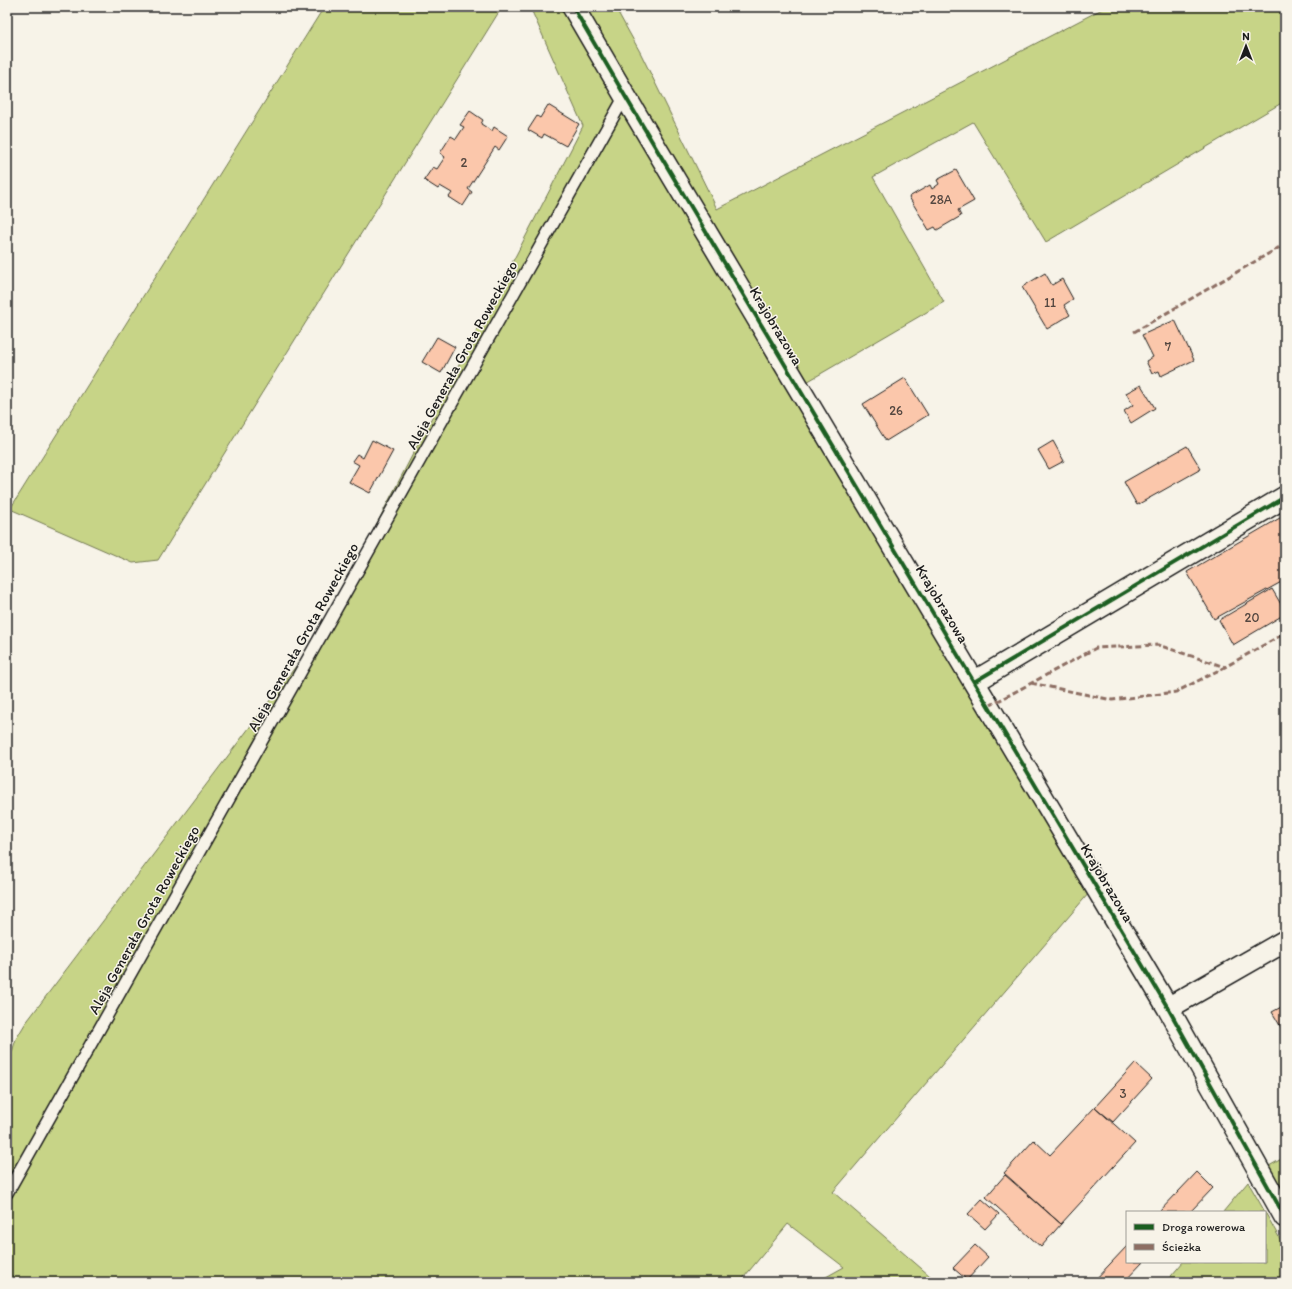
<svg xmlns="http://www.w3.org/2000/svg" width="1292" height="1289" font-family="Itim,sans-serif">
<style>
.green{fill:#c7d487;stroke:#727852}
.building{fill:#fbc7ab;stroke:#1c1c1c}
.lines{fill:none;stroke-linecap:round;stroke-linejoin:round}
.service-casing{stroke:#1c1c1c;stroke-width:14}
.minor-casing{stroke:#1c1c1c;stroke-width:24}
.service{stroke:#f7f3e8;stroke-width:11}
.minor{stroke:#f7f3e8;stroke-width:21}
.quiet{stroke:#8d6e63;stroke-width:3;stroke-dasharray:6 3;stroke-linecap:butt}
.cycleway-casing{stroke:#f7f3e8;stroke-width:6}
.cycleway{stroke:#1b5e20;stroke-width:4}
.labels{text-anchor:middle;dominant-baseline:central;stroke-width:3;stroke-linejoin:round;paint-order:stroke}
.number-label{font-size:13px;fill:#544740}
.street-label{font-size:15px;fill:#1c1c1c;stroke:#f7f3e8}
</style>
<rect width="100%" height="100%" fill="#f7f3e8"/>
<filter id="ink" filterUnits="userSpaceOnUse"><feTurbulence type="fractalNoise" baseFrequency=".025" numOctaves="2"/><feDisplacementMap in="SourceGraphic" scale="8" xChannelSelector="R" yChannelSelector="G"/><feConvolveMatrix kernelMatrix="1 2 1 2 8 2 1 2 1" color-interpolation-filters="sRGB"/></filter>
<g filter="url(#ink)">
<!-- green -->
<path class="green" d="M 324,7 L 502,7 L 158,560 L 133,563 L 10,509 Z
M 530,7 L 615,7 L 640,52 L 717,209 L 1106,7 L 1285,7 L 1285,101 L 1046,242 L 973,122 L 873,177 L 944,302 L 798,387 L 1095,886 L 833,1192 L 937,1282 L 817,1282 L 844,1267 L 788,1224 L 740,1282 L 7,1282 L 7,1068 L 16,1039 L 25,1024 L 318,637 L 583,126 Z
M 1285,1157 L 1285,1196 L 1269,1166 Z
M 1248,1182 L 1265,1212 L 1223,1212 Z
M 1265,1212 L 1285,1248 L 1285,1282 L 1166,1282 L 1183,1262 L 1265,1262 Z"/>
<!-- building -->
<path class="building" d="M 548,105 L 579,124 L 566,146 L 544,134 L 542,138 L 528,130 L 537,116 L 540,118 Z
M 470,111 L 483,120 L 481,124 L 492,131 L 494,127 L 508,136 L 499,150 L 495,147 L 468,189 L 472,192 L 463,206 L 449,197 L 452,193 L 440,186 L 438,189 L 424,180 L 433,167 L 437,169 L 445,157 L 440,153 L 451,136 L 456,139 L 464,127 L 460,125 Z
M 956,170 L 974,201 L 958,210 L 961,216 L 937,230 L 935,227 L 929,230 L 909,197 L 930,185 L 932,189 L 939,184 L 937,180 Z
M 1045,273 L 1052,285 L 1062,279 L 1073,299 L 1064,305 L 1070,315 L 1047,329 L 1022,287 Z
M 1175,320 L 1194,360 L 1161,376 L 1159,371 L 1152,374 L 1146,361 L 1153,357 L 1142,335 Z
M 437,337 L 455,347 L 441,373 L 422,362 Z
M 905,378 L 928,415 L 886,441 L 863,404 Z
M 1141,385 L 1155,408 L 1131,423 L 1124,411 L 1133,405 L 1126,393 Z
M 372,440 L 393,451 L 370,493 L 349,482 L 359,465 L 352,461 L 357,454 L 363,458 Z
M 1053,441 L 1064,461 L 1049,469 L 1038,450 Z
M 1187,446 L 1201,469 L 1137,505 L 1124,482 Z
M 1285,515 L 1285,580 L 1214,619 L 1187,572 Z
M 1272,589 L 1285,611 L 1285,614 L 1233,645 L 1219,620 Z
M 1285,1005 L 1285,1034 L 1272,1012 Z
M 1135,1063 L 1152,1079 L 1113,1122 L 1095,1107 Z
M 1095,1107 L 1135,1143 L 1061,1224 L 1004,1173 L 1034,1140 L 1050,1155 Z
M 1197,1172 L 1213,1188 L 1190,1212 L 1159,1212 Z
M 1005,1175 L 1061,1224 L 1041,1247 L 986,1197 Z
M 982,1199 L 999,1214 L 985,1229 L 968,1214 Z
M 975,1245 L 988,1257 L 967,1280 L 953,1268 Z
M 1127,1246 L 1127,1262 L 1143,1262 L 1124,1282 L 1093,1282 Z"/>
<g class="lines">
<defs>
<path id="service" d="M 7,1193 L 625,96"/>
<path id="minor" d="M 573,7 L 625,96 L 1168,1008 L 1285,1217
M 974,682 L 1285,497
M 1168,1008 L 1285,941"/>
</defs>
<!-- service casing -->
<use href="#service" class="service-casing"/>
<!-- minor casing -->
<use href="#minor" class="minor-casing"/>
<!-- service -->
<use href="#service" class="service"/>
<!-- minor -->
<use href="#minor" class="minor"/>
<!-- quiet -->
<path class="quiet" d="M 1134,332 L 1285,244
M 1031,683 L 1112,700 L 1176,692 L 1225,667 L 1285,633
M 989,706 L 1096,648 L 1158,645 L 1225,667"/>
<defs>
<path id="cycleway" d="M 573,7 L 625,96 L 1168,1008 L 1285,1217
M 974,682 L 1285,497"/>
</defs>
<!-- cycleway casing -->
<use href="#cycleway" class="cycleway-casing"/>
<!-- cycleway -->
<use href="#cycleway" class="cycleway"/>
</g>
</g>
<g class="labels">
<!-- number labels -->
<g class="number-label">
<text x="464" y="162">2</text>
<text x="941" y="199">28A</text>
<text x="1050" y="302">11</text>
<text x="1168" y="346">7</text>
<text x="896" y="410">26</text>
<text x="1252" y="617">20</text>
<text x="1123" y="1093">3</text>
</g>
<!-- street labels -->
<g class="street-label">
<text transform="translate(776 326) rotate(59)">Krajobrazowa</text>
<text transform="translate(462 355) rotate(-61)">Aleja Generała Grota Roweckiego</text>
<text transform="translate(942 604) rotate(59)">Krajobrazowa</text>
<text transform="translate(303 637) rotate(-61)">Aleja Generała Grota Roweckiego</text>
<text transform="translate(1107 883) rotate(59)">Krajobrazowa</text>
<text transform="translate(144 920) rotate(-61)">Aleja Generała Grota Roweckiego</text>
</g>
</g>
<!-- margin -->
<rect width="1292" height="1289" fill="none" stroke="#f7f3e8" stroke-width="24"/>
<rect x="12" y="12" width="1268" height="1265" fill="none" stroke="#1c1c1c" stroke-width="1.5" filter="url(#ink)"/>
<!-- legend -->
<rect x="1126" y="1211" width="140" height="52" fill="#f7f3e8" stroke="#9f9d96"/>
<rect x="1134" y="1224" width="20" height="6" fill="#1b5e20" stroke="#9f9d96"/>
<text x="1162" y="1231" font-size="12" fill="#1c1c1c">Droga rowerowa</text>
<rect x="1134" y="1244" width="20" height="6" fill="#8d6e63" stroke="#9f9d96"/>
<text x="1162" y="1251" font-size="12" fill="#1c1c1c">Ścieżka</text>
<!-- north arrow -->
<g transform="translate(1246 46)" stroke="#f7f3e8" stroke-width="3" paint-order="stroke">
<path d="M0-3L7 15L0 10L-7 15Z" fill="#1c1c1c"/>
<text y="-6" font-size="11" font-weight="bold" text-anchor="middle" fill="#1c1c1c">N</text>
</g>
</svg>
